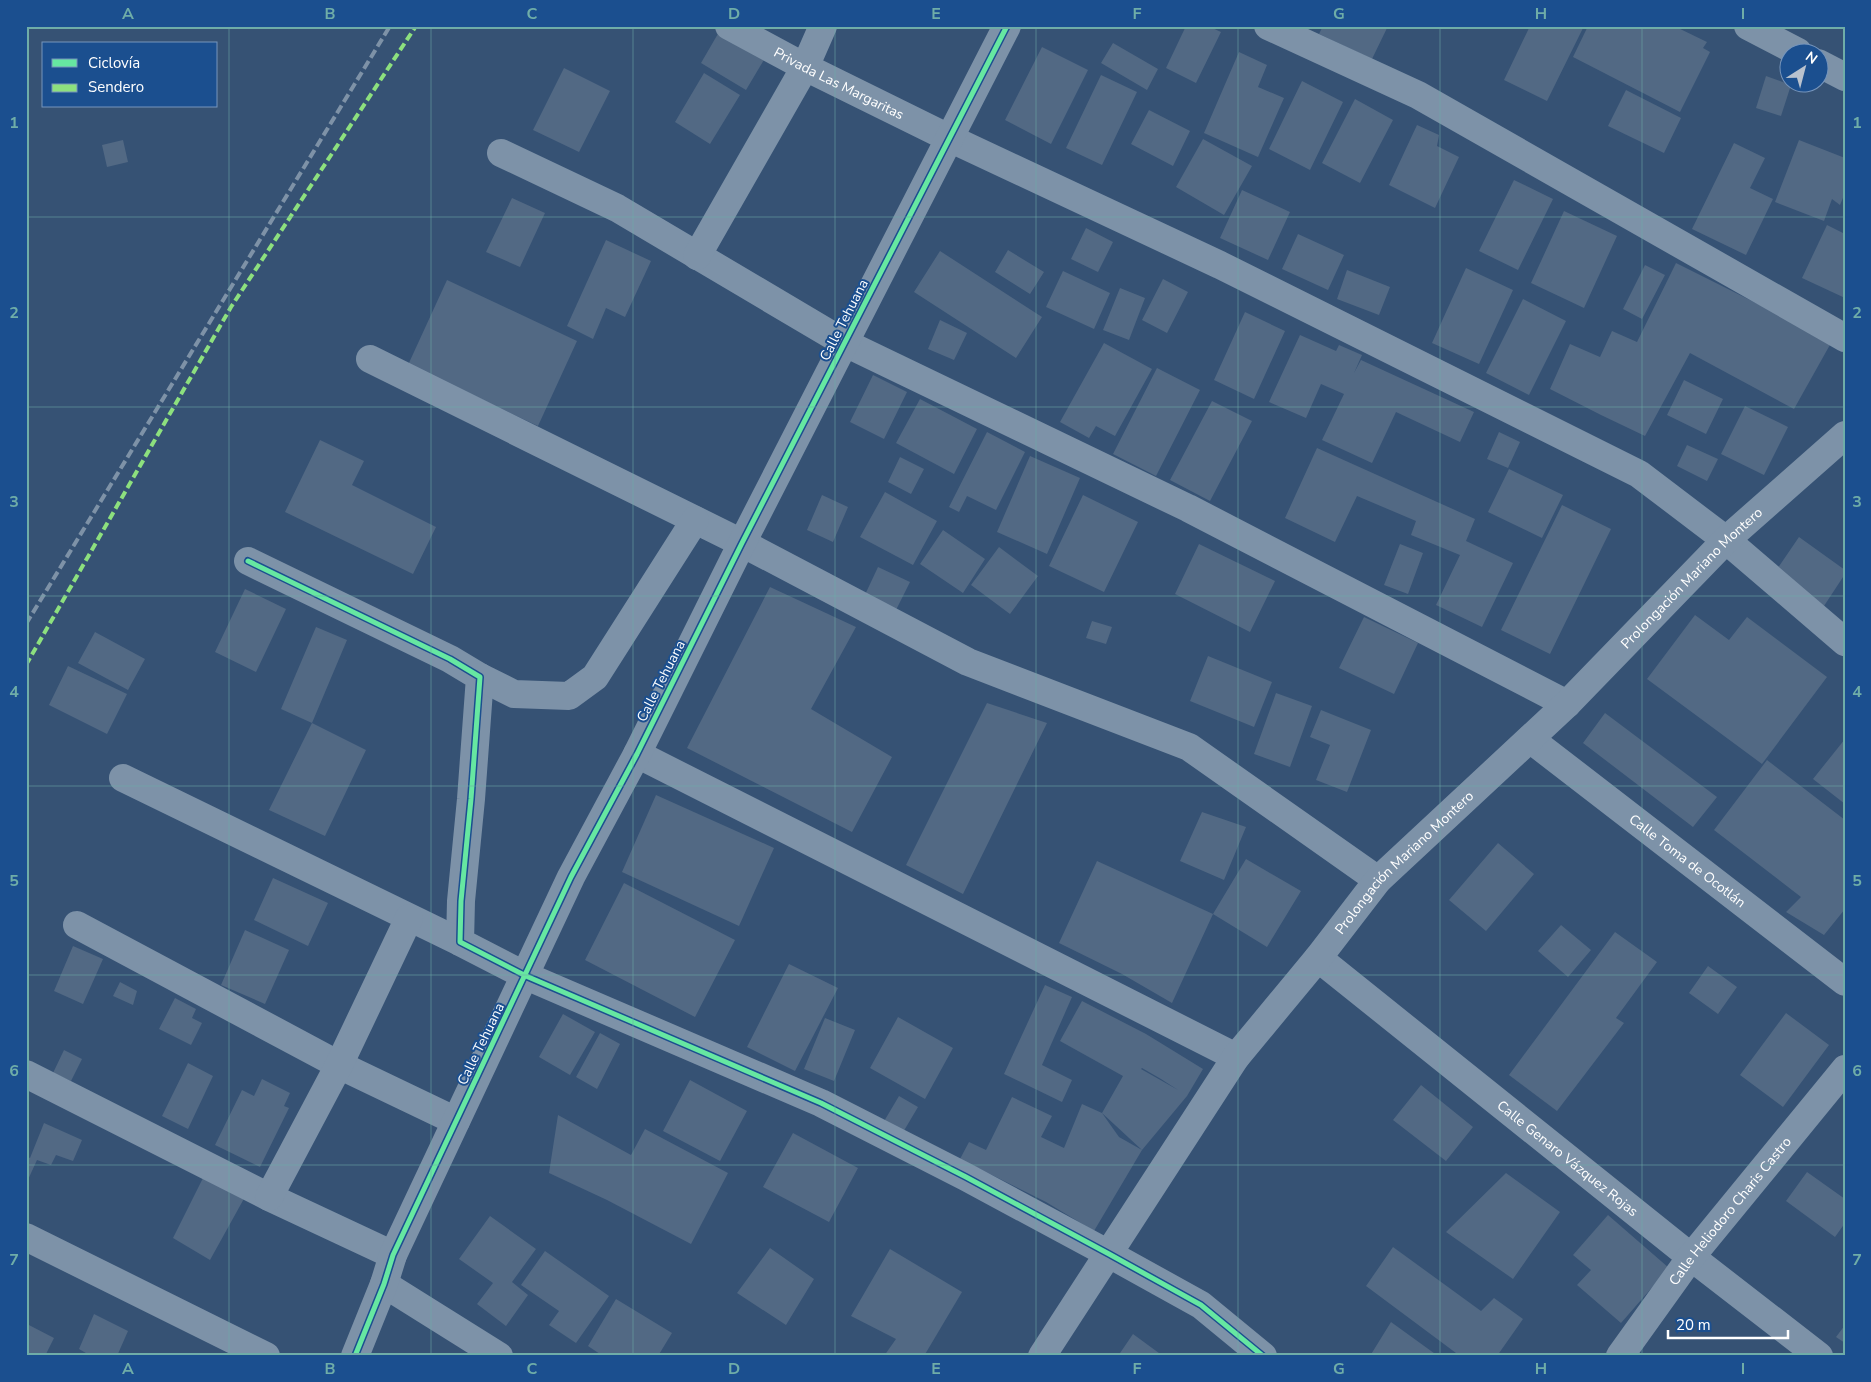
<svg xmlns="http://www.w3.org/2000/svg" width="1871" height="1382" font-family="'Nunito Sans',sans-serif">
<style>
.building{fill:#526984;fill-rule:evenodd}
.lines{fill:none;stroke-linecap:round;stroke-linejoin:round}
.street{stroke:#7d92a8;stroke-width:28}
.rail{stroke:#7e92a7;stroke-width:4;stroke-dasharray:9 4;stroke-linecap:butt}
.quiet{stroke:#8de07e;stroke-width:4;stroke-dasharray:8 4;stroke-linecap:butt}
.cycleway-casing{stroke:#1b4f8f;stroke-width:8}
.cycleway{stroke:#66e7a1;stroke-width:5}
.grid{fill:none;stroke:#6fada8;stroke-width:1;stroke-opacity:0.55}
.labels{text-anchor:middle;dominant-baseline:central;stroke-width:4;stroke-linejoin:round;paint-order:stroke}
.street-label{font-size:14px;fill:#fff;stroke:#1b4f8f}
.neatline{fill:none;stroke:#6fada8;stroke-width:2}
.grid-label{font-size:16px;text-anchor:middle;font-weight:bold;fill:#6fada8}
</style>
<rect width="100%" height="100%" fill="#365274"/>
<!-- building -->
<path class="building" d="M 1186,26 L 1208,26 L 1221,32 L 1196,83 L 1166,68 Z
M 1323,26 L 1388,26 L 1372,59 L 1319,34 Z
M 1530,26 L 1584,26 L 1547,101 L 1504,80 Z
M 1588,26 L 1648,26 L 1654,29 L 1656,26 L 1674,26 L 1707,42 L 1703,48 L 1710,52 L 1680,112 L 1573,57 Z
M 719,32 L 765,58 L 746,90 L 701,63 Z
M 1113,43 L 1158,69 L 1147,90 L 1101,63 Z
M 1042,47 L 1088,70 L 1051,144 L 1005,120 Z
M 1239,52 L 1267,65 L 1258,87 L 1284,98 L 1258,157 L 1204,133 Z
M 564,68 L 610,91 L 579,152 L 533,130 Z
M 704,73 L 740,95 L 710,144 L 675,122 Z
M 1101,75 L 1137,92 L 1102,165 L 1066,148 Z
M 1766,76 L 1791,85 L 1781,116 L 1756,108 Z
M 1302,81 L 1343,102 L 1310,170 L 1269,149 Z
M 1626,90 L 1681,118 L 1664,153 L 1608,126 Z
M 1355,99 L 1393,120 L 1360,183 L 1322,163 Z
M 1149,110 L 1190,131 L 1173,166 L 1131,144 Z
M 1417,125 L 1439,135 L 1437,146 L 1459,157 L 1435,208 L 1389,185 Z
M 1203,139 L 1252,166 L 1224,215 L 1176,187 Z
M 123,140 L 128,162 L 107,167 L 102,145 Z
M 1799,140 L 1845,158 L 1845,193 L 1840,205 L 1832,199 L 1824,221 L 1775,202 Z
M 1734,143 L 1765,158 L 1750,188 L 1773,199 L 1746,255 L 1692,229 Z
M 1514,180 L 1553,199 L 1518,270 L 1479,251 Z
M 1242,190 L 1290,212 L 1268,260 L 1220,238 Z
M 512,198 L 545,213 L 520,267 L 486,252 Z
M 1564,211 L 1617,236 L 1584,308 L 1531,283 Z
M 1827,225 L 1845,234 L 1845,298 L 1802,278 Z
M 1086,228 L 1113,242 L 1098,272 L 1071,259 Z
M 1298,234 L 1344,255 L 1328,290 L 1282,269 Z
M 606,240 L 651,261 L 625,317 L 606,308 L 593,339 L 567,326 Z
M 1008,250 L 1044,272 L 1030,294 L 995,272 Z
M 940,251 L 1042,317 L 1016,358 L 914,292 Z
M 1676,263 L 1786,318 L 1831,343 L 1794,409 L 1690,353 L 1645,436 L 1601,415 L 1550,389 L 1570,344 L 1600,357 L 1612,331 L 1637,342 Z
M 1645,265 L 1665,275 L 1642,319 L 1623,309 Z
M 1466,268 L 1513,290 L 1479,364 L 1432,343 Z
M 1347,270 L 1390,287 L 1379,315 L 1337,299 Z
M 1063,271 L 1110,293 L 1094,329 L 1046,307 Z
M 1163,279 L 1188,292 L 1167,333 L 1142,320 Z
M 447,280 L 577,341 L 538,426 L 408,365 Z
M 1120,288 L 1145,298 L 1129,340 L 1103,330 Z
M 1523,299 L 1566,321 L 1529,395 L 1486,373 Z
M 1245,312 L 1285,331 L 1254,399 L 1214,380 Z
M 940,320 L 967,333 L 954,360 L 928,349 Z
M 1300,335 L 1336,351 L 1339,345 L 1362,355 L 1354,373 L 1361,360 L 1474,412 L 1460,442 L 1396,412 L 1372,463 L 1322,440 L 1344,394 L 1321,384 L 1306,418 L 1269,402 Z
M 1104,343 L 1152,369 L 1115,436 L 1096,426 L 1089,438 L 1060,422 Z
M 1157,368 L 1200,390 L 1156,476 L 1113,454 Z
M 873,375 L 907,392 L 884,439 L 850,422 Z
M 1684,380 L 1723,399 L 1706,434 L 1667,415 Z
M 920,399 L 977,429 L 954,474 L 896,443 Z
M 1212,401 L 1252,421 L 1210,501 L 1170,480 Z
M 1745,406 L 1788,427 L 1764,475 L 1721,454 Z
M 987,432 L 1025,452 L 996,510 L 967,496 L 959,512 L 949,507 Z
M 1499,432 L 1520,442 L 1508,468 L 1487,459 Z
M 320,440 L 364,461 L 352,485 L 436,527 L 413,574 L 285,512 Z
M 1687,445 L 1718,459 L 1707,481 L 1677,466 Z
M 1317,448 L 1475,519 L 1466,541 L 1513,563 L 1482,627 L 1436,605 L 1460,555 L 1411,535 L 1416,521 L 1357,496 L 1335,542 L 1285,518 Z
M 1030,456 L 1080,478 L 1047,554 L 997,532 Z
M 900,457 L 924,469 L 911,494 L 888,482 Z
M 1509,469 L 1563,495 L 1542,538 L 1488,512 Z
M 885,492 L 937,521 L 913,565 L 860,537 Z
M 822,495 L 848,507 L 833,542 L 807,530 Z
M 1083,495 L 1138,522 L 1104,592 L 1049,566 Z
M 1562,505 L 1611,529 L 1550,654 L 1501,630 Z
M 943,530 L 985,559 L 963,593 L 920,564 Z
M 1799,537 L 1845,570 L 1845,574 L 1824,606 L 1775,572 Z
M 1199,544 L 1275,581 L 1250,632 L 1175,594 Z
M 1400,544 L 1423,553 L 1408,594 L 1384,585 Z
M 999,547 L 1038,576 L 1010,614 L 971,585 Z
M 878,567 L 910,582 L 894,614 L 863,599 Z
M 770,587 L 856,627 L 811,709 L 892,757 L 852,832 L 687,748 Z
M 245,589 L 286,609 L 256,672 L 215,652 Z
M 1695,615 L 1729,640 L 1747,617 L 1827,677 L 1762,764 L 1647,679 Z
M 1364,617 L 1418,643 L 1394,694 L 1339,668 Z
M 1092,621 L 1112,627 L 1106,644 L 1086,638 Z
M 316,627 L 347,640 L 312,723 L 281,709 Z
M 95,632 L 145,659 L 128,690 L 78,663 Z
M 1208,656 L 1272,682 L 1254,727 L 1190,701 Z
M 68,666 L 127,694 L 107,734 L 49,705 Z
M 1276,693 L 1312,706 L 1290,767 L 1254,754 Z
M 987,703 L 1047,723 L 963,894 L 906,865 Z
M 1321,710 L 1371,730 L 1347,792 L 1316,780 L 1330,745 L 1310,737 Z
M 1605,713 L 1717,797 L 1693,827 L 1583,743 Z
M 312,723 L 366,750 L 325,836 L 269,810 Z
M 1845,739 L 1845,804 L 1813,779 Z
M 1767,760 L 1845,820 L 1845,909 L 1824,935 L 1786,912 L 1801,897 L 1714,830 Z
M 656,795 L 774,848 L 739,926 L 622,872 Z
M 1202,812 L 1246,827 L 1224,880 L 1180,861 Z
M 1498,843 L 1534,874 L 1486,931 L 1449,900 Z
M 1246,859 L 1301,891 L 1267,947 L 1213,914 L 1172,1003 L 1122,974 L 1059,943 L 1097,861 L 1213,914 Z
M 273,878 L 328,903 L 308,946 L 254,920 Z
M 624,883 L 735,940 L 695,1017 L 585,960 Z
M 1561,925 L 1591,950 L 1568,977 L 1538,951 Z
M 245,930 L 289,950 L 265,1004 L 221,985 Z
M 1615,932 L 1657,962 L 1616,1018 L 1624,1023 L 1557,1111 L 1509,1075 Z
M 73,946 L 103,959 L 83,1004 L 54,991 Z
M 789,964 L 838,988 L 795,1071 L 747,1047 Z
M 1708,966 L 1737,987 L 1718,1014 L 1689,993 Z
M 120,982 L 137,991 L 133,1005 L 113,996 Z
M 1045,985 L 1072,997 L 1042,1065 L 1072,1080 L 1062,1102 L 1004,1074 Z
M 175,998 L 196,1009 L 192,1018 L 202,1023 L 191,1045 L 159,1029 Z
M 1082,1001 L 1146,1034 L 1203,1069 L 1187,1096 L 1142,1150 L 1102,1113 L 1119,1137 L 1142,1150 L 1094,1231 L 1046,1202 L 960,1159 L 969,1142 L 986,1150 L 1012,1097 L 1052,1116 L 1041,1137 L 1064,1148 L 1082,1104 L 1102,1113 L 1123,1076 L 1060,1041 ZM 1142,1068 L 1161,1079 L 1178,1090 L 1141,1069 Z
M 1786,1013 L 1829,1045 L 1783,1107 L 1740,1075 Z
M 563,1014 L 595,1032 L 570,1075 L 539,1057 Z
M 898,1017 L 953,1048 L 925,1099 L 870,1068 Z
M 825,1018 L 855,1030 L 834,1081 L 804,1069 Z
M 600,1033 L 620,1044 L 597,1089 L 576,1077 Z
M 64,1050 L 82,1059 L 71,1081 L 53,1073 Z
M 188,1063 L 213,1076 L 188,1129 L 162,1116 Z
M 262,1079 L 290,1093 L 284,1106 L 289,1108 L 260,1167 L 215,1145 L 242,1090 L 254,1096 Z
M 690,1080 L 747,1111 L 720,1161 L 663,1131 Z
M 1421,1085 L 1473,1127 L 1446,1161 L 1393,1120 Z
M 899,1096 L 918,1107 L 902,1134 L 883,1123 Z
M 558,1115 L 631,1155 L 645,1129 L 728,1173 L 691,1244 L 607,1200 L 549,1173 Z
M 44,1123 L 82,1140 L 73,1161 L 56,1155 L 51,1165 L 37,1160 L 26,1184 L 26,1156 L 30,1158 Z
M 793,1133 L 858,1168 L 829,1222 L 763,1187 Z
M 206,1172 L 246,1195 L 210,1260 L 173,1238 Z
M 1807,1172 L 1845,1199 L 1845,1223 L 1835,1237 L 1786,1201 Z
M 1506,1173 L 1560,1212 L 1513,1279 L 1446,1232 Z
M 1608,1215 L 1669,1268 L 1621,1323 L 1577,1285 L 1591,1270 L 1573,1255 Z
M 490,1216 L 536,1249 L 512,1282 L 528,1295 L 506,1326 L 477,1304 L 493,1283 L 459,1259 Z
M 1393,1247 L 1481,1311 L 1494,1298 L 1523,1319 L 1497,1356 L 1460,1356 L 1366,1286 Z
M 770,1248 L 814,1279 L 786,1325 L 737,1293 Z
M 890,1249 L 962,1292 L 924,1356 L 884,1356 L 896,1339 L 851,1316 Z
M 545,1251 L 609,1296 L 576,1343 L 549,1325 L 559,1311 L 521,1285 Z
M 616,1299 L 672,1333 L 658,1356 L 603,1356 L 588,1346 Z
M 94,1314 L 128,1331 L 117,1356 L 91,1356 L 79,1349 Z
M 1391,1322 L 1438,1356 L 1370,1356 Z
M 27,1324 L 54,1338 L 45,1356 L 26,1356 Z
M 1845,1325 L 1845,1343 L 1836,1337 Z
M 1133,1334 L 1163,1356 L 1118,1356 Z"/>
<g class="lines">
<!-- street -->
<g class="street">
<path id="s1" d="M 729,26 L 805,67 L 949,138 L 1220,265 L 1639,474 L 1726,540 L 1845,642"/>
<path d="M 1268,26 L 1418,95 L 1845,338"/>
<path d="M 1748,26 L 1798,52"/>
<path d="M 1818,63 L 1845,77"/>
<path d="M 501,153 L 617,208 L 845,343 L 1188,508 L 1567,704"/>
<path d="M 697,256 L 805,67 L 823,26"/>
<path d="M 370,359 L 742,543 L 968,662 L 1189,747 L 1378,880"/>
<path d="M 248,561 L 450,659 L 480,677 L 471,799 L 461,901 L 460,942 L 526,976 L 821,1103 L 966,1177 L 1109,1254 L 1201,1305 L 1263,1356"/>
<path d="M 480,677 L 514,694 L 569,696 L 595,677 L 695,520"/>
<path id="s2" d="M 1530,739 L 1845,982"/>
<path d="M 637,754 L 1236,1057"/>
<path d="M 123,778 L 460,942"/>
<path d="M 77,925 L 339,1065 L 456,1121"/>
<path id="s3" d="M 1318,958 L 1691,1257 L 1819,1356"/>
<path d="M 26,1074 L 269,1197 L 393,1255"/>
<path d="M 269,1197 L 339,1065 L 409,918"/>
<path d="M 26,1237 L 266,1356"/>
<path d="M 384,1284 L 499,1356"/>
<path d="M 355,1356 L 384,1284 L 393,1255 L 571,877 L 637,754 L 742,543 L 1007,26"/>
<path id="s4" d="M 1042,1356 L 1236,1057 L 1318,958 L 1378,880 L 1567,704 L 1726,540 L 1845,435"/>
<path id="s5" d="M 1620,1356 L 1691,1257 L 1845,1069"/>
</g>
<!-- rail -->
<path class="rail" d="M 26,624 L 390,26"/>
<!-- quiet -->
<path class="quiet" d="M 26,665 L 231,307 L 416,26"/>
<defs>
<path id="cycleway" d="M 248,561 L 450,659 L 480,677 L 471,799 L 461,901 L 460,942 L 526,976 L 821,1103 L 966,1177 L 1109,1254 L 1201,1305 L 1263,1356
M 355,1356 L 384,1284 L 393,1255 L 571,877 L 637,754 L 742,543 L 1007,26"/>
</defs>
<!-- cycleway casing -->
<use href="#cycleway" class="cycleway-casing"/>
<!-- cycleway -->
<use href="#cycleway" class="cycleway"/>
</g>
<!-- grid -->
<path class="grid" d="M 229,26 L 229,1356M 431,26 L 431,1356M 633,26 L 633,1356M 835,26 L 835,1356M 1036,26 L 1036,1356M 1238,26 L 1238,1356M 1440,26 L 1440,1356M 1642,26 L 1642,1356M 26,217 L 1845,217M 26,407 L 1845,407M 26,596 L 1845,596M 26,786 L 1845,786M 26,975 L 1845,975M 26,1165 L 1845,1165"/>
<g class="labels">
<!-- street labels -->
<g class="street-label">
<text stroke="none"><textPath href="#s1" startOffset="124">Privada Las Margaritas</textPath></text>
<text transform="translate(844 320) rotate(-63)">Calle Tehuana</text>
<text stroke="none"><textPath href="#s4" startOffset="1019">Prolongación Mariano Montero</textPath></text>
<text transform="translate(661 681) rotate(-63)">Calle Tehuana</text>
<text stroke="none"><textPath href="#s2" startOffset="199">Calle Toma de Ocotlán</textPath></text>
<text stroke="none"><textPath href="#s4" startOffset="614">Prolongación Mariano Montero</textPath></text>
<text transform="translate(481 1044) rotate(-64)">Calle Tehuana</text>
<text stroke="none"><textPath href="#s3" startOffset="320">Calle Genaro Vázquez Rojas</textPath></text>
<text stroke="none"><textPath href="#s5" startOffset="182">Calle Heliodoro Charis Castro</textPath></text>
</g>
</g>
<!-- border -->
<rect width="1871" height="1382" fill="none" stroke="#1b4f8f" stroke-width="55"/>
<!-- legend -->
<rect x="42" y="42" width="175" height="65" fill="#1b4f8f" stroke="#7695bc"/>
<rect x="52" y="59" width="25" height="8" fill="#66e7a1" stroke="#7695bc"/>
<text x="88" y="68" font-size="15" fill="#ffffff">Ciclovía</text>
<rect x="52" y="84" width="25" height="8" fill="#8de07e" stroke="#7695bc"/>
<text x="88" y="92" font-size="15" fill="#ffffff">Sendero</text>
<!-- north arrow -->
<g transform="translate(1804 68) rotate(36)"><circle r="24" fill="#1b4f8f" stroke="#7695bc"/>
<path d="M0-4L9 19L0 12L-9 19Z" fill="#b9c2ce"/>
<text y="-8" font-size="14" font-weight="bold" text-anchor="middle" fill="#ffffff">N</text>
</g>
<!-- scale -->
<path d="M1668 1330v8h120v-8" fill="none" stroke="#ffffff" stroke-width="2.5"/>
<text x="1676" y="1330" font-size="15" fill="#ffffff" stroke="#1b4f8f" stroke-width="4" paint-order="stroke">20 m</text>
<rect x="28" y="28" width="1816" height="1326" class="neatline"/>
<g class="grid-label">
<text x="128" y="19">A</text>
<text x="330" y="19">B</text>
<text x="532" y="19">C</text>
<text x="734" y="19">D</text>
<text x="936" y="19">E</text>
<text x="1137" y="19">F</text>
<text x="1339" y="19">G</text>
<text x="1541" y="19">H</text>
<text x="1743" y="19">I</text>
<text x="14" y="128">1</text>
<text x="1857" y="128">1</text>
<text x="14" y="318">2</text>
<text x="1857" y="318">2</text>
<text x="14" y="507">3</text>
<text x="1857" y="507">3</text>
<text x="14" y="697">4</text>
<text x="1857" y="697">4</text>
<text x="14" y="886">5</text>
<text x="1857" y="886">5</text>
<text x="14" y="1076">6</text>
<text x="1857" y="1076">6</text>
<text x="14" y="1265">7</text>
<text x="1857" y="1265">7</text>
<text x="128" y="1374">A</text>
<text x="330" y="1374">B</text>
<text x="532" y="1374">C</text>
<text x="734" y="1374">D</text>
<text x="936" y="1374">E</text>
<text x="1137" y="1374">F</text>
<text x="1339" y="1374">G</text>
<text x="1541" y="1374">H</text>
<text x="1743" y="1374">I</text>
</g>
</svg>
